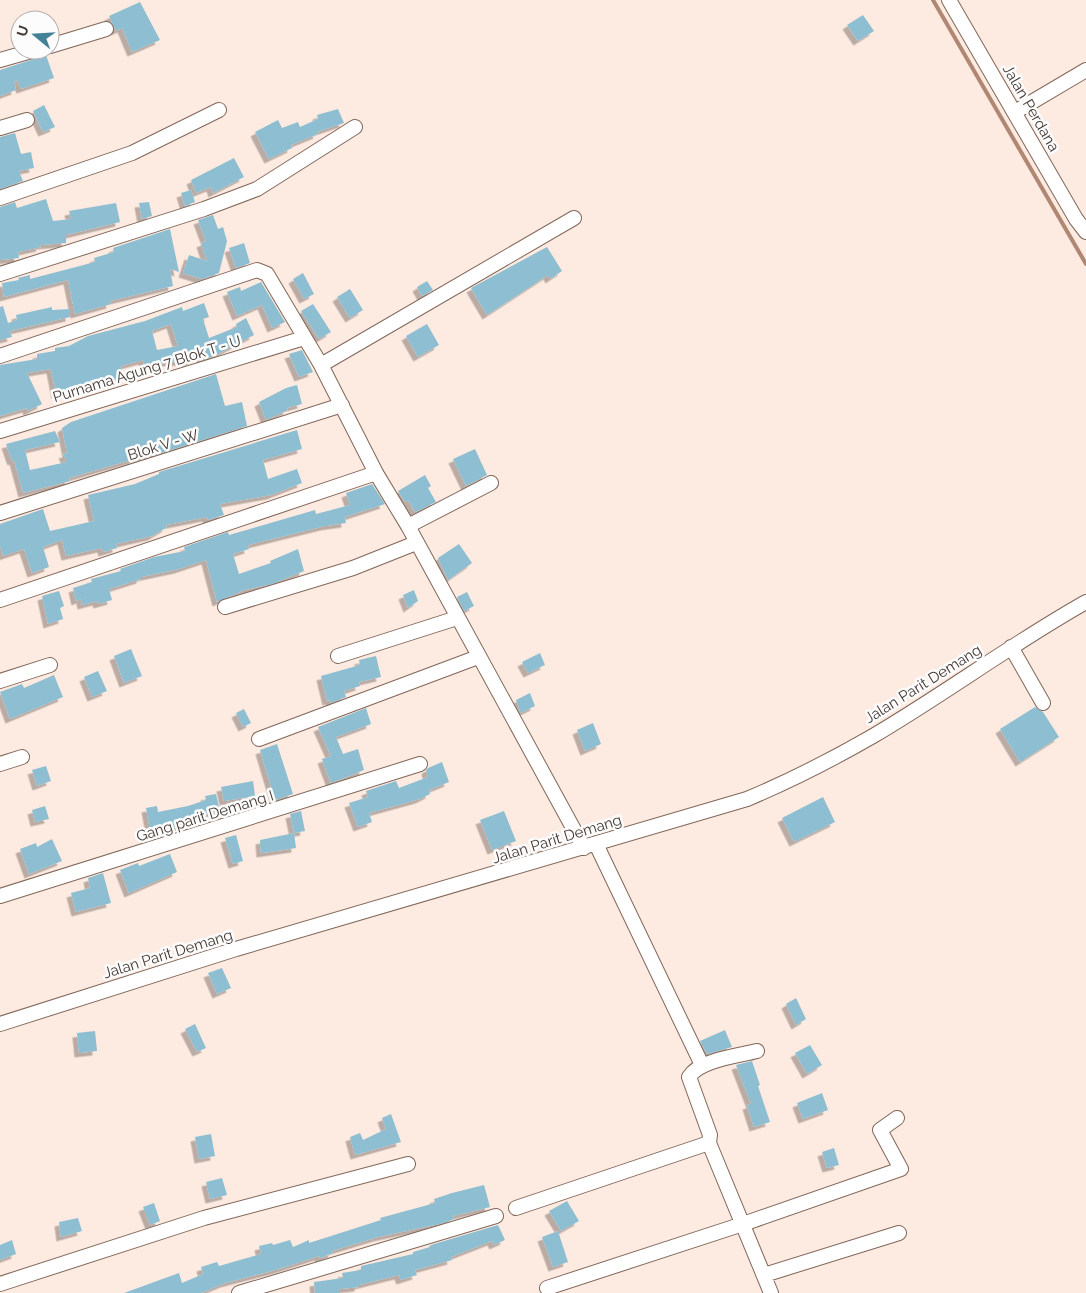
<svg xmlns="http://www.w3.org/2000/svg" width="1086" height="1293" font-family="Raleway,sans-serif">
<style>
.lines{fill:none;stroke-linecap:round;stroke-linejoin:round}
.stream{stroke:#b08772;stroke-width:4}
.building{fill:#8dbed1;fill-rule:evenodd;filter:url(#shadow)}
.minor-casing{stroke:#816658;stroke-width:16}
.minor{stroke:#fff;stroke-width:14}
.labels{text-anchor:middle;dominant-baseline:central;stroke-width:5;stroke-linejoin:round;paint-order:stroke}
.street-label{font-size:15px;fill:#433731;stroke:#fcfcfc}
</style>
<defs>
<filter id="shadow"><feDropShadow dx="-4.5" dy="4.5" stdDeviation="0" flood-color="#0004"/></filter>
</defs>
<rect width="100%" height="100%" fill="#fdeae0"/>
<g class="lines">
<!-- stream -->
<path class="stream" d="M 933,0 L 1086,264"/>
</g>
<!-- building -->
<path class="building" d="M 140,2 L 160,40 L 132,52 L 122,28 L 116,31 L 109,16 Z
M 863,15 L 874,31 L 858,41 L 847,25 Z
M 46,55 L 54,78 L 21,89 L 17,80 L 14,82 L 16,90 L 0,96 L 0,70 Z
M 44,105 L 55,127 L 43,132 L 33,111 Z
M 338,109 L 344,123 L 317,132 L 318,134 L 291,145 L 292,148 L 269,159 L 255,132 L 278,120 L 282,128 L 298,122 L 300,127 L 318,119 L 317,115 Z
M 15,133 L 21,154 L 31,152 L 34,168 L 19,171 L 23,181 L 0,189 L 0,137 Z
M 234,158 L 244,177 L 213,193 L 211,187 L 196,193 L 191,180 Z
M 191,190 L 195,202 L 185,206 L 181,193 Z
M 46,199 L 53,221 L 71,219 L 69,211 L 116,203 L 120,222 L 66,235 L 66,243 L 40,245 L 41,247 L 18,252 L 19,258 L 0,260 L 0,207 L 15,202 L 17,208 Z
M 149,202 L 152,216 L 142,219 L 139,203 Z
M 213,215 L 218,229 L 223,227 L 227,241 L 219,273 L 202,279 L 183,273 L 189,255 L 207,261 L 201,243 L 206,241 L 198,220 Z
M 170,229 L 179,272 L 170,269 L 173,286 L 110,301 L 111,304 L 75,314 L 68,280 L 4,297 L 2,283 L 19,280 L 18,278 L 30,275 L 30,279 L 95,262 L 94,258 L 114,252 L 113,248 Z
M 244,243 L 250,263 L 236,268 L 229,248 Z
M 547,247 L 562,271 L 550,279 L 548,275 L 487,315 L 471,288 Z
M 303,273 L 314,294 L 304,299 L 293,279 Z
M 427,281 L 433,290 L 422,296 L 417,287 Z
M 261,282 L 285,322 L 272,328 L 262,305 L 237,316 L 227,292 L 240,287 L 241,291 Z
M 350,289 L 363,310 L 350,318 L 337,297 Z
M 204,303 L 209,317 L 203,319 L 209,338 L 237,327 L 236,324 L 246,318 L 254,335 L 214,356 L 201,360 L 200,356 L 187,363 L 186,361 L 166,362 L 145,368 L 143,360 L 121,366 L 124,378 L 76,392 L 75,390 L 56,394 L 51,369 L 27,373 L 42,404 L 28,411 L 27,408 L 0,416 L 0,365 L 37,359 L 37,354 L 55,351 L 55,348 L 69,346 L 88,336 L 145,321 L 182,307 L 183,311 ZM 171,324 L 178,346 L 157,350 L 152,331 Z
M 313,304 L 331,332 L 319,339 L 301,311 Z
M 3,306 L 8,323 L 17,320 L 16,315 L 52,307 L 52,310 L 70,309 L 70,317 L 10,331 L 12,337 L 0,340 L 0,307 Z
M 427,324 L 439,345 L 418,357 L 406,336 Z
M 302,350 L 313,372 L 299,377 L 289,354 Z
M 216,374 L 225,406 L 242,402 L 247,426 L 155,455 L 155,453 L 69,478 L 70,481 L 23,493 L 14,460 L 12,461 L 6,444 L 55,431 L 60,442 L 25,450 L 30,470 L 67,462 L 63,454 L 67,453 L 62,428 L 71,422 Z
M 297,385 L 302,404 L 287,408 L 288,410 L 266,420 L 259,402 L 286,388 Z
M 297,430 L 302,449 L 263,460 L 268,479 L 297,469 L 302,483 L 271,495 L 220,504 L 224,515 L 208,520 L 207,517 L 166,525 L 167,527 L 152,536 L 116,544 L 117,548 L 103,552 L 102,548 L 66,556 L 62,540 L 43,547 L 49,567 L 32,573 L 24,549 L 3,556 L 0,546 L 0,524 L 43,509 L 50,531 L 94,521 L 88,495 L 135,484 L 159,474 L 159,472 Z
M 475,449 L 487,475 L 466,486 L 453,459 Z
M 425,475 L 431,486 L 428,488 L 436,502 L 415,512 L 408,500 L 405,502 L 398,491 Z
M 372,484 L 385,504 L 345,517 L 346,523 L 325,526 L 248,545 L 249,549 L 233,554 L 239,574 L 271,563 L 270,561 L 298,549 L 304,571 L 272,584 L 244,590 L 217,602 L 206,560 L 179,569 L 141,577 L 141,579 L 109,589 L 112,600 L 98,604 L 97,601 L 82,605 L 81,599 L 76,601 L 73,588 L 92,582 L 91,579 L 121,571 L 120,569 L 154,557 L 185,551 L 184,547 L 228,532 L 229,535 L 315,510 L 316,514 L 350,505 L 346,493 Z
M 459,544 L 472,563 L 448,580 L 438,558 Z
M 414,590 L 418,601 L 408,608 L 403,595 Z
M 59,591 L 64,606 L 60,608 L 63,619 L 48,624 L 42,596 Z
M 467,592 L 474,606 L 464,611 L 457,597 Z
M 131,649 L 142,676 L 124,683 L 114,656 Z
M 540,653 L 545,665 L 528,673 L 522,662 Z
M 376,656 L 381,677 L 359,682 L 360,686 L 344,691 L 346,697 L 331,703 L 330,700 L 327,701 L 321,676 L 360,665 L 359,660 Z
M 98,671 L 107,691 L 92,697 L 84,677 Z
M 54,675 L 63,697 L 10,719 L 0,692 L 22,684 L 24,688 Z
M 530,693 L 535,706 L 521,713 L 516,700 Z
M 1035,707 L 1043,712 L 1059,737 L 1020,762 L 1000,729 Z
M 366,708 L 371,724 L 336,737 L 343,754 L 358,749 L 364,770 L 331,783 L 322,759 L 331,756 L 318,727 Z
M 244,709 L 251,723 L 243,727 L 236,713 Z
M 593,723 L 601,744 L 585,751 L 577,730 Z
M 277,744 L 293,794 L 275,800 L 260,750 Z
M 442,762 L 449,782 L 429,790 L 430,794 L 420,799 L 369,813 L 372,822 L 358,827 L 349,803 L 368,797 L 366,791 L 396,781 L 399,788 L 428,777 L 426,770 L 428,768 Z
M 46,766 L 51,781 L 37,786 L 32,770 Z
M 253,781 L 255,796 L 224,801 L 221,787 Z
M 216,794 L 220,811 L 204,814 L 206,822 L 194,825 L 194,823 L 171,828 L 170,825 L 150,829 L 146,808 L 157,806 L 158,812 L 188,806 L 206,800 L 205,796 Z
M 823,797 L 835,822 L 794,842 L 782,818 Z
M 45,806 L 49,819 L 35,822 L 32,810 Z
M 301,811 L 305,831 L 294,833 L 290,814 Z
M 504,811 L 516,841 L 492,850 L 480,820 Z
M 294,833 L 296,848 L 261,853 L 260,840 Z
M 236,835 L 243,861 L 233,864 L 225,838 Z
M 52,839 L 62,861 L 29,874 L 20,849 L 36,843 L 37,847 Z
M 170,854 L 177,872 L 129,893 L 120,870 L 138,863 L 139,866 Z
M 103,873 L 111,903 L 76,912 L 71,893 L 90,888 L 88,878 Z
M 222,968 L 231,988 L 217,994 L 208,973 Z
M 796,998 L 806,1019 L 796,1025 L 786,1004 Z
M 195,1024 L 206,1048 L 197,1052 L 185,1029 Z
M 725,1030 L 732,1047 L 707,1054 L 700,1041 Z
M 95,1031 L 97,1051 L 79,1053 L 77,1033 Z
M 810,1045 L 822,1065 L 807,1074 L 795,1053 Z
M 752,1061 L 760,1085 L 758,1086 L 770,1122 L 754,1127 L 747,1105 L 751,1104 L 736,1065 Z
M 822,1093 L 828,1110 L 803,1119 L 797,1103 Z
M 391,1114 L 401,1142 L 355,1155 L 350,1137 L 360,1133 L 363,1140 L 386,1129 L 382,1118 Z
M 211,1134 L 215,1156 L 199,1159 L 195,1137 Z
M 834,1148 L 839,1165 L 827,1168 L 822,1152 Z
M 222,1178 L 227,1195 L 210,1199 L 206,1182 Z
M 484,1185 L 490,1207 L 453,1216 L 454,1219 L 444,1223 L 378,1237 L 332,1251 L 333,1253 L 320,1258 L 319,1256 L 279,1269 L 225,1283 L 201,1293 L 124,1293 L 179,1273 L 182,1283 L 203,1274 L 201,1267 L 217,1262 L 219,1266 L 261,1254 L 259,1246 L 272,1243 L 273,1245 L 290,1240 L 293,1247 L 309,1240 L 309,1243 L 381,1220 L 380,1218 L 435,1203 L 434,1199 L 452,1193 Z
M 567,1201 L 579,1221 L 561,1231 L 549,1211 Z
M 154,1203 L 160,1221 L 150,1225 L 143,1207 Z
M 78,1218 L 82,1231 L 61,1237 L 59,1222 Z
M 498,1225 L 505,1240 L 494,1245 L 492,1241 L 451,1257 L 452,1260 L 415,1270 L 417,1275 L 401,1280 L 399,1275 L 359,1285 L 359,1287 L 340,1289 L 340,1293 L 315,1293 L 314,1282 L 343,1278 L 342,1273 L 361,1270 L 361,1266 L 413,1254 L 413,1252 L 430,1247 L 429,1246 L 434,1244 Z
M 558,1231 L 568,1262 L 553,1267 L 542,1237 Z
M 12,1240 L 16,1254 L 0,1260 L 0,1245 Z"/>
<g class="lines">
<defs>
<path id="minor" d="M 949,0 L 1076,219 L 1086,232
M 50,46 L 106,29
M 0,60 L 35,50
M 1015,112 L 1086,70
M 0,128 L 27,120
M 0,198 L 132,153 L 219,110
M 0,274 L 204,209 L 257,189 L 355,127
M 0,356 L 257,270 L 267,274 L 321,365 L 376,473 L 408,526 L 584,848
M 321,365 L 574,218
M 0,431 L 304,338
M 0,513 L 342,405
M 408,526 L 491,483
M 0,600 L 376,473
M 225,607 L 353,568 L 416,543
M 1011,647 L 1043,703
M 338,656 L 457,618
M 0,681 L 50,665
M 259,739 L 478,657
M 0,764 L 22,757
M 596,844 L 702,1065
M 0,896 L 420,764
M 0,1024 L 236,949 L 747,799 C 790,781 833,759 873,736 C 946,693 1013,643 1086,602
M 709,1143 L 771,1293
M 516,1208 L 709,1143 L 710,1135 L 689,1077 C 699,1060 738,1056 757,1051
M 764,1275 L 899,1233
M 0,1284 L 204,1218 L 408,1164
M 547,1288 L 743,1224 L 901,1169 L 880,1130 L 897,1118
M 239,1293 L 496,1216"/>
</defs>
<!-- minor casing -->
<use href="#minor" class="minor-casing"/>
<!-- minor -->
<use href="#minor" class="minor"/>
</g>
<g class="labels">
<!-- street labels -->
<g class="street-label">
<text transform="translate(1031 108) rotate(60)">Jalan Perdana</text>
<text transform="translate(147 369) rotate(-17)">Purnama Agung 7 Blok T - U</text>
<text transform="translate(163 445) rotate(-17)">Blok V - W</text>
<text transform="translate(923 684) rotate(-32)">Jalan Parit Demang</text>
<text transform="translate(205 816) rotate(-17)">Gang parit Demang I</text>
<text transform="translate(557 839) rotate(-17)">Jalan Parit Demang</text>
<text transform="translate(168 954) rotate(-17)">Jalan Parit Demang</text>
</g>
</g>
<!-- north arrow -->
<g transform="translate(35 35) rotate(288)"><circle r="24" fill="#fcfcfc" stroke="#b2adab"/>
<path d="M0-4L9 19L0 12L-9 19Z" fill="#438196"/>
<text y="-8" font-size="14" font-weight="bold" text-anchor="middle" fill="#433731">U</text>
</g>
</svg>
